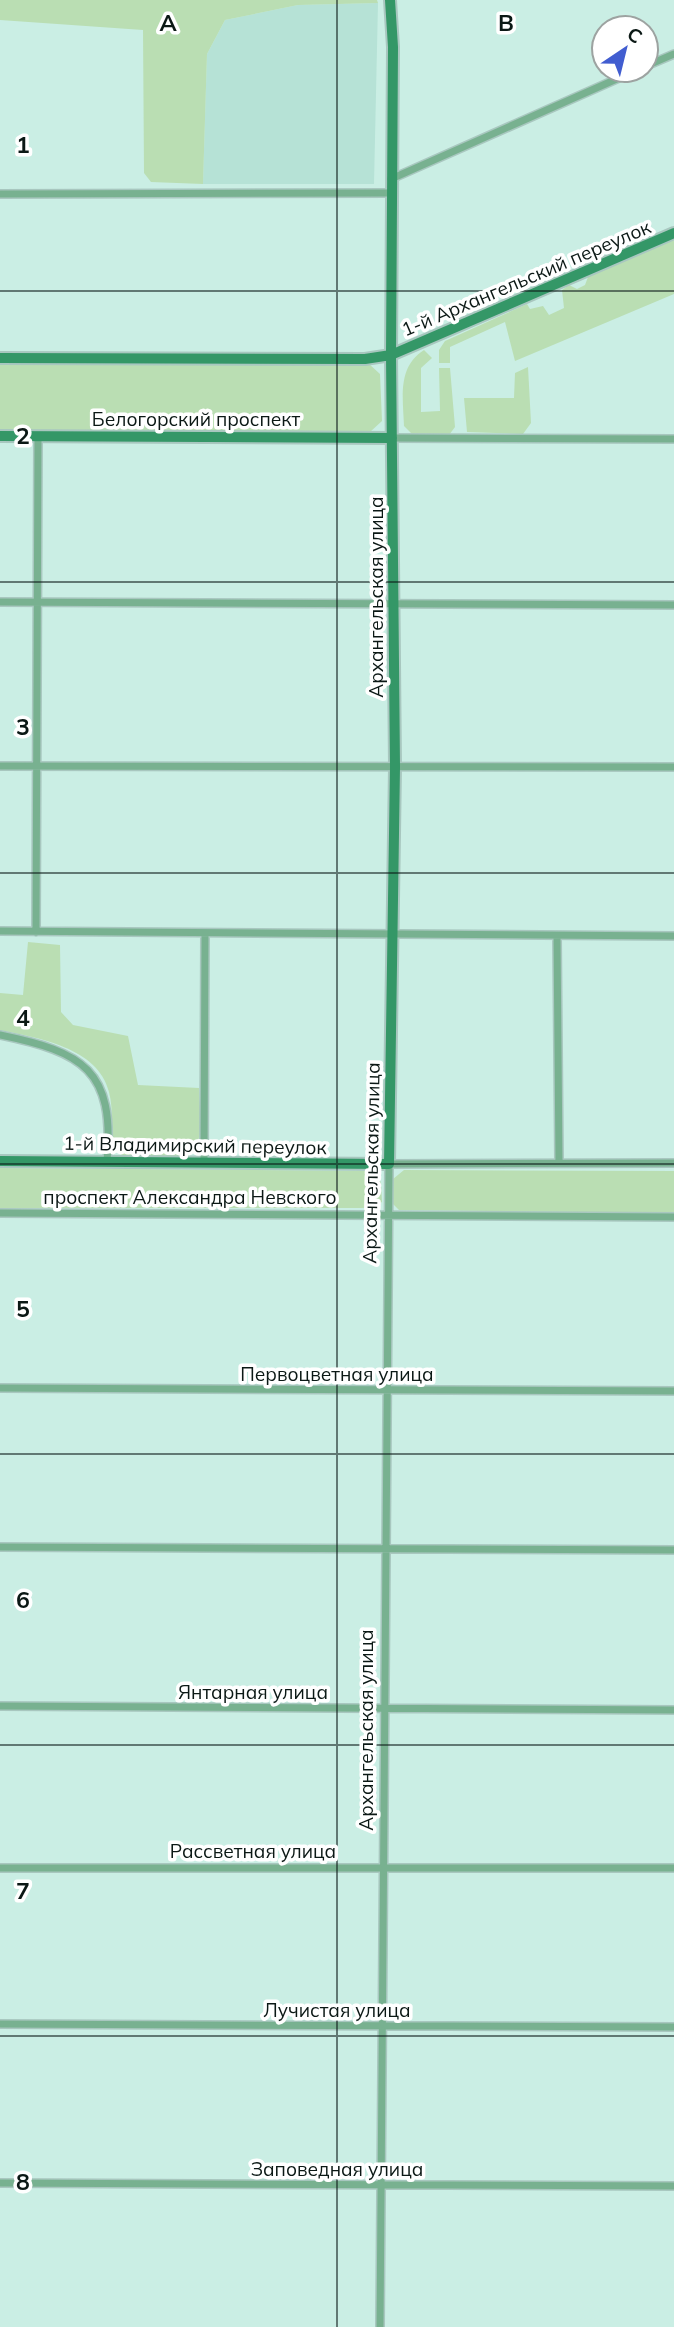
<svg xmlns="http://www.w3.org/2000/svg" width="674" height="2327" font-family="Mulish,sans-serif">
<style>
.built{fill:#b6e2d6}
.green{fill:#badeb3}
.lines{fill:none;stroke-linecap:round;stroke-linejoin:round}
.street-casing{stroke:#a8c7bf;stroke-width:10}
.secondary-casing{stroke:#a8c7bf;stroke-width:14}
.street{stroke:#78b190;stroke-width:7}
.secondary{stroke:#349767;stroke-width:10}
.grid{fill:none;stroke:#0b1815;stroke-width:2;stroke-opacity:0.55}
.labels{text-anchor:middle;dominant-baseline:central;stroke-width:7;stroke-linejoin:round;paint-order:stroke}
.street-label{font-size:19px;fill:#0b1815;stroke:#fff}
.grid-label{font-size:23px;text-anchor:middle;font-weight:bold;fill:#0b1815;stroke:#fff;stroke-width:7;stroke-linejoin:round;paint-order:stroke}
</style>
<rect width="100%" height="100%" fill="#caeee4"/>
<!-- built -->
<path class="built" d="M 378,3 L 374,184 L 203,184 L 207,54 L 225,20 L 298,5 Z"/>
<!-- green -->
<path class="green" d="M 0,0 L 377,0 L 378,3 L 298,5 L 225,20 L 207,54 L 203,184 L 151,182 L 144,173 L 143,30 L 0,20 Z
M 674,240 L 674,294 L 515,361 L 505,322 L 450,347 L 450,363 L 439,363 L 439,350 L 445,341 L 527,304 L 530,309 L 543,306 L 549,315 L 564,308 L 562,290 L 569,285 L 577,289 L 585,285 L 588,277 Z
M 424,350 L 432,358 L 421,368 L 421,412 L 440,411 L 439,368 L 450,368 L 455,427 L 449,435 L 412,434 L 404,426 C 403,398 397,367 424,350 Z
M 0,361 L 368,363 L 380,374 L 382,421 L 370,432 L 0,431 Z
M 528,367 L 531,423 L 523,434 L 467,432 L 464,398 L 514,398 L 515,373 Z
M 28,942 L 60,945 L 61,1012 L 73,1025 L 128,1036 L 138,1085 L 199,1088 C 199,1109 207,1145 186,1158 L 124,1156 L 115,1151 C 110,1132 114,1111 109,1092 C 98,1047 37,1038 0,1030 L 0,993 L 23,995 Z
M 0,1168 L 365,1171 L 378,1176 L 381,1183 L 382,1202 L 371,1208 L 0,1208 Z
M 404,1170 L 674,1171 L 674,1213 L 399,1210 L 391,1202 L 393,1179 Z"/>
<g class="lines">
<defs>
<path id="street" d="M 646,66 L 674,54
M 391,179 L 637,70
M 0,194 L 392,193
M 392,438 L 674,439
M 0,602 L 674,605
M 0,766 L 674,767
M 0,931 L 674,936
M 36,932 L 38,437
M 557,937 L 559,1162
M 0,1035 C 83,1052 115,1070 107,1161
M 204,1163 L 205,935
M 0,1213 L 674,1217
M 0,1388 L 674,1391
M 0,1547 L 674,1550
M 0,1706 L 674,1710
M 0,1868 L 674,1868
M 0,2024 L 674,2027
M 0,2183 L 674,2186
M 380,2327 L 389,1164 L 674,1163"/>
<path id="secondary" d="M 0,358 L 365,359 L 391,355 L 674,233
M 0,436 L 392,438
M 0,1161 L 389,1164 L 395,767 L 391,355 L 393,47 L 390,0"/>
</defs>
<!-- street casing -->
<use href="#street" class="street-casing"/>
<!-- secondary casing -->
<use href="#secondary" class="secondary-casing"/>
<!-- street -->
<use href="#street" class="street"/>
<!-- secondary -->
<use href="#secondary" class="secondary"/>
</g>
<!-- grid -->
<path class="grid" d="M 337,0 L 337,2327M 0,291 L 674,291M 0,582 L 674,582M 0,873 L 674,873M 0,1164 L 674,1164M 0,1454 L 674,1454M 0,1745 L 674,1745M 0,2036 L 674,2036"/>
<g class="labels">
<!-- street labels -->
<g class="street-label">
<text transform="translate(526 278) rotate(-23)">1-й Архангельский переулок</text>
<text x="196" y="419">Белогорский проспект</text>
<text transform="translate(376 597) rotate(-90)">Архангельская улица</text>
<text transform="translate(195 1145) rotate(1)">1-й Владимирский переулок</text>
<text transform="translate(371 1163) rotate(-89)">Архангельская улица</text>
<text x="190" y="1197">проспект Александра Невского</text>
<text x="337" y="1374">Первоцветная улица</text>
<text x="253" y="1692">Янтарная улица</text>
<text transform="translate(366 1730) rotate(-90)">Архангельская улица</text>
<text x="253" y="1851">Рассветная улица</text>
<text x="337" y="2010">Лучистая улица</text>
<text x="337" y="2169">Заповедная улица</text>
</g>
</g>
<g class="grid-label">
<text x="168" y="31">A</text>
<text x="506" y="31">B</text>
<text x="23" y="153">1</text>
<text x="23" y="444">2</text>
<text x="23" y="735">3</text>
<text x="23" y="1026">4</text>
<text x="23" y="1317">5</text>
<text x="23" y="1608">6</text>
<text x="23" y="1899">7</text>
<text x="23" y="2190">8</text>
</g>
<!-- north arrow -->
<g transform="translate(625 49) rotate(35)"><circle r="33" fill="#ffffff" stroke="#9da3a1" stroke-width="2"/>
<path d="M0-5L12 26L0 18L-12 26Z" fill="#415dd0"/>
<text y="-10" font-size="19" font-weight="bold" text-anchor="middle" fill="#0b1815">С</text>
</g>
</svg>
